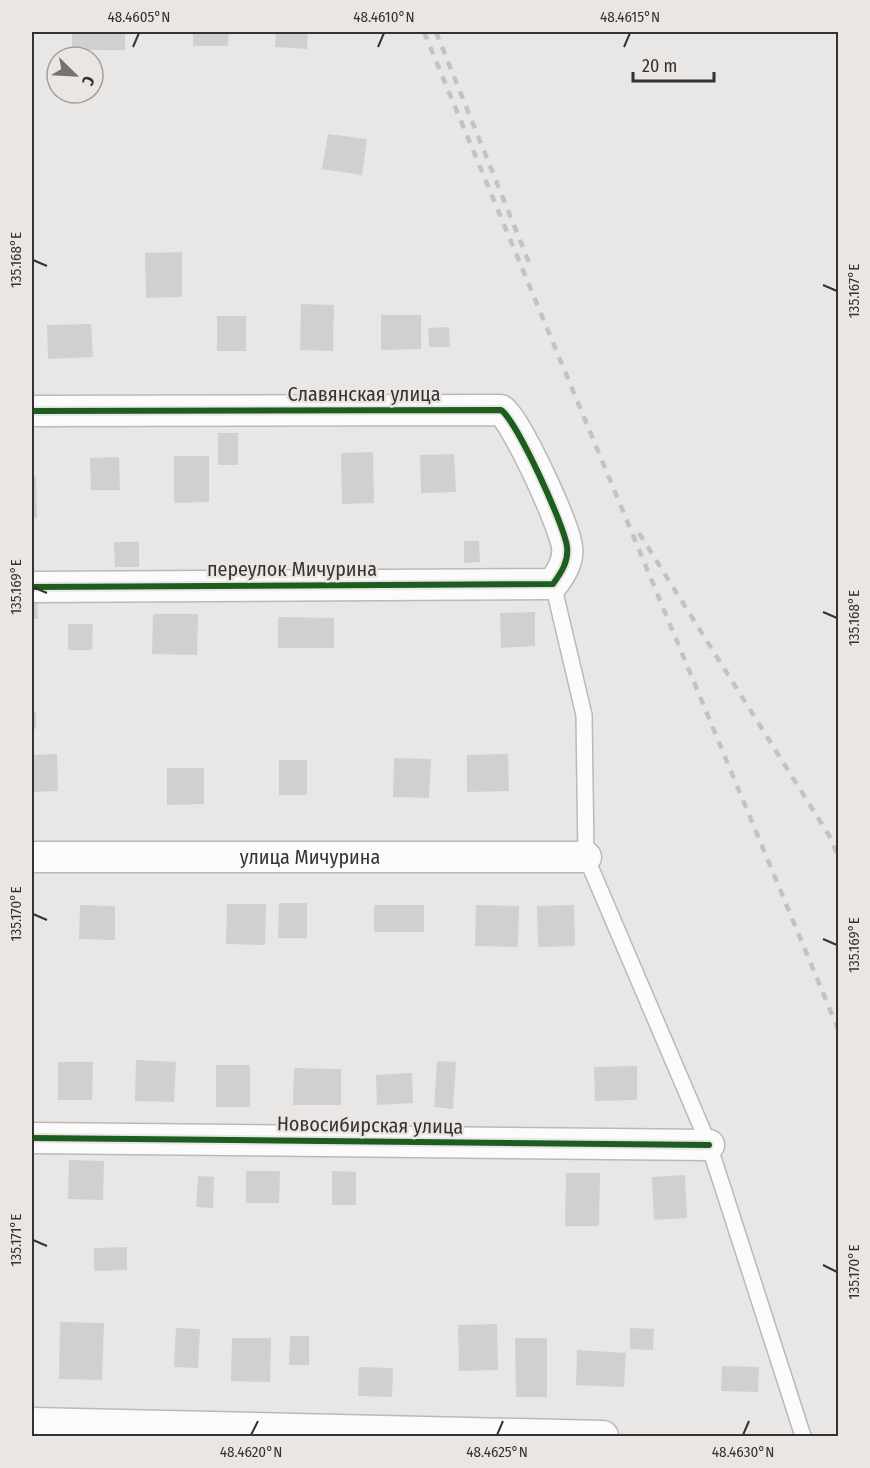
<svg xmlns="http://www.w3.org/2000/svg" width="870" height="1468" font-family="'Fira Sans Condensed',sans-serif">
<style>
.building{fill:#d2d0cf}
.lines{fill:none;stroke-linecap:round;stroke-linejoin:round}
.service-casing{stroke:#bab9b7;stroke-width:18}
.minor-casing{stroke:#bab9b7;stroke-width:33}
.service{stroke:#fcfbfb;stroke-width:15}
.minor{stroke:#fcfbfb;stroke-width:30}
.rail{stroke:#c4c3c3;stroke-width:4.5;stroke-dasharray:8 8;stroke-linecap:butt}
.cycleway-casing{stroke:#ebe6e3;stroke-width:10}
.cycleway{stroke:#1b5e20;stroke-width:6}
.ticks{fill:none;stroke:#353332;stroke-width:2}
.labels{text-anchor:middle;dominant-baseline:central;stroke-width:5;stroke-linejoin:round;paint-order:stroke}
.street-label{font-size:20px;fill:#353332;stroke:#ebe6e3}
.neatline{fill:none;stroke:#353332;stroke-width:2}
.ticks-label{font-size:15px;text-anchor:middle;fill:#353332}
</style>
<rect width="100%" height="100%" fill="#e9e7e5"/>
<!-- building -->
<path class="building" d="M 72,32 L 125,32 L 125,50 L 72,50 Z
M 193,32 L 229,32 L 228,46 L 193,46 Z
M 276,32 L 308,32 L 307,49 L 275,47 Z
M 328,134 L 367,139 L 362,175 L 322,169 Z
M 182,252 L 182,297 L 146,298 L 145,253 Z
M 301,304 L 334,305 L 333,351 L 300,350 Z
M 381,315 L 421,315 L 421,349 L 381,350 Z
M 217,316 L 246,316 L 246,351 L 217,351 Z
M 91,324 L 93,357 L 48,359 L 47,325 Z
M 449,327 L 450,347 L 429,347 L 428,328 Z
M 218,433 L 238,433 L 238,465 L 218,465 Z
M 373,452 L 374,503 L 342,504 L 341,453 Z
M 454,454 L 456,492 L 421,493 L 420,455 Z
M 174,456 L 209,456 L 209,502 L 174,503 Z
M 119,457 L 120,490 L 91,490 L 90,458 Z
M 32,476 L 36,476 L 37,518 L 32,518 Z
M 464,541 L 479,541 L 480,562 L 464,563 Z
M 114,542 L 139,542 L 139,567 L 115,567 Z
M 37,598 L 38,619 L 32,619 L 32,599 Z
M 535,612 L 535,646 L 501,648 L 500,613 Z
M 153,614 L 198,614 L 197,655 L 152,654 Z
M 278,617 L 334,618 L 334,648 L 278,648 Z
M 68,624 L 93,624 L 92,650 L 68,650 Z
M 32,712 L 36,712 L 36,729 L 32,729 Z
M 57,754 L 58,791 L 32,792 L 32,755 Z
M 508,754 L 509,791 L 467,792 L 467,755 Z
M 394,758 L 431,759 L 429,798 L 393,797 Z
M 279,760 L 307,760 L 307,795 L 279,795 Z
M 167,768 L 204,768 L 204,804 L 167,805 Z
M 279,903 L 307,903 L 307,938 L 278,938 Z
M 227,904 L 266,904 L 265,945 L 226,944 Z
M 80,905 L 115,906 L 115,940 L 79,939 Z
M 374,905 L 424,905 L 424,932 L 374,932 Z
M 476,905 L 519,906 L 518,947 L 475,946 Z
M 574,905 L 575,946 L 538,947 L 537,906 Z
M 136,1060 L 176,1062 L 174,1102 L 135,1101 Z
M 437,1061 L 456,1062 L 453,1109 L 434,1107 Z
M 58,1062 L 93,1062 L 92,1100 L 58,1100 Z
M 216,1065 L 250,1065 L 250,1107 L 216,1107 Z
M 637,1066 L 637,1100 L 595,1101 L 594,1067 Z
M 294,1068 L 341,1069 L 341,1105 L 293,1105 Z
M 412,1073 L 413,1103 L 377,1105 L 376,1075 Z
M 69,1160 L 104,1161 L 103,1200 L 68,1199 Z
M 246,1171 L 280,1171 L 279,1203 L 246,1203 Z
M 332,1171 L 356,1172 L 356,1205 L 332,1205 Z
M 566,1173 L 600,1173 L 599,1226 L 565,1226 Z
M 685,1175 L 687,1218 L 654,1220 L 652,1177 Z
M 198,1176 L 214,1177 L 213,1208 L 196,1207 Z
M 127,1247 L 127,1270 L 94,1271 L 94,1248 Z
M 60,1322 L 104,1323 L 102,1380 L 59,1379 Z
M 497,1324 L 498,1370 L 459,1371 L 458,1325 Z
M 176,1328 L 200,1329 L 198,1368 L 174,1367 Z
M 630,1328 L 654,1329 L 653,1350 L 630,1349 Z
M 290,1336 L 309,1336 L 309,1365 L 289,1365 Z
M 232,1338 L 271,1338 L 270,1382 L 231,1381 Z
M 515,1338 L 547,1338 L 547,1397 L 516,1397 Z
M 577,1350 L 626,1353 L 624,1387 L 576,1385 Z
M 722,1366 L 759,1367 L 758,1392 L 721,1391 Z
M 359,1367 L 393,1368 L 392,1397 L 358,1396 Z"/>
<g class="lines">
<defs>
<path id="service" d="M 553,584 L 584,715 L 586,857 L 709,1145 L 803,1436"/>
<g id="minor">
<path d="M 32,411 L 501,410 C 517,421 565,527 567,547 C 569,561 561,573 553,584 L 32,587"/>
<path id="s1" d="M 32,857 L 586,857"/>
<path d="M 32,1138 L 709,1145"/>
<path d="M 32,1423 L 603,1436"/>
</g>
</defs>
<!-- service casing -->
<use href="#service" class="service-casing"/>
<!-- minor casing -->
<use href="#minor" class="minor-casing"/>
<!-- service -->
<use href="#service" class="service"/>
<!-- minor -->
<use href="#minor" class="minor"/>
<!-- rail -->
<path class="rail" d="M 424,32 L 838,1029
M 436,32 L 530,265
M 639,533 L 830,837 L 838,856"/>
<defs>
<path id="cycleway" d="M 32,411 L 501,410 C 517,421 565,527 567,547 C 569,561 561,573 553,584 L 32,587
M 32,1138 L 709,1145"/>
</defs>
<!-- cycleway casing -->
<use href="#cycleway" class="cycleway-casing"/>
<!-- cycleway -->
<use href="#cycleway" class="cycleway"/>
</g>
<!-- ticks -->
<path class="ticks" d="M 133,47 L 139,33M 378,47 L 384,33M 624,47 L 630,33M 33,260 L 47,266M 823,285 L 837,291M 33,587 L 47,593M 823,612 L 837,618M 33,914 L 47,920M 823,939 L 837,945M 33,1240 L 47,1246M 823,1265 L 837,1272M 251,1435 L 258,1421M 497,1435 L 503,1421M 743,1435 L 749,1421"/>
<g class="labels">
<!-- street labels -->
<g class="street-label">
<text x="364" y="394">Славянская улица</text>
<text x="292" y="569">переулок Мичурина</text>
<text stroke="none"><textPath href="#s1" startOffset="278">улица Мичурина</textPath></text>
<text transform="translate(370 1125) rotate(1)">Новосибирская улица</text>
</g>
</g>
<!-- border -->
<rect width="870" height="1468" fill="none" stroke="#ebe6e3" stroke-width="66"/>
<!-- north arrow -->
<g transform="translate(75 75) rotate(114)"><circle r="28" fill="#ebe6e3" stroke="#a29e9c" stroke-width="1.5"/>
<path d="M0-4.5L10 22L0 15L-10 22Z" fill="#747271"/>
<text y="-9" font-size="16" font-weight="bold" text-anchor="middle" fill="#353332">С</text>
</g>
<!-- scale -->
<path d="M633 72v9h81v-9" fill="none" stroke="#353332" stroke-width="3"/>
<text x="642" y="72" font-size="18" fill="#353332" stroke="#ebe6e3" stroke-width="4.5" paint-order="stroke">20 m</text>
<rect x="33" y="33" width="804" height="1402" class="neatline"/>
<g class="ticks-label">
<text x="139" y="22">48.4605°N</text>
<text x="384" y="22">48.4610°N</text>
<text x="630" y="22">48.4615°N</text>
<text transform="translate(16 260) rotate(-90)" y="5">135.168°E</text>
<text transform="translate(854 291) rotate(-90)" y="5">135.167°E</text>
<text transform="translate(16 587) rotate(-90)" y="5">135.169°E</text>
<text transform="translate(854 618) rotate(-90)" y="5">135.168°E</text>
<text transform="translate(16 914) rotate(-90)" y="5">135.170°E</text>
<text transform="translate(854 945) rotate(-90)" y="5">135.169°E</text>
<text transform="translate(16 1240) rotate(-90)" y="5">135.171°E</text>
<text transform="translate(854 1272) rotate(-90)" y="5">135.170°E</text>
<text x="251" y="1457">48.4620°N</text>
<text x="497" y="1457">48.4625°N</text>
<text x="743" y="1457">48.4630°N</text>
</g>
</svg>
